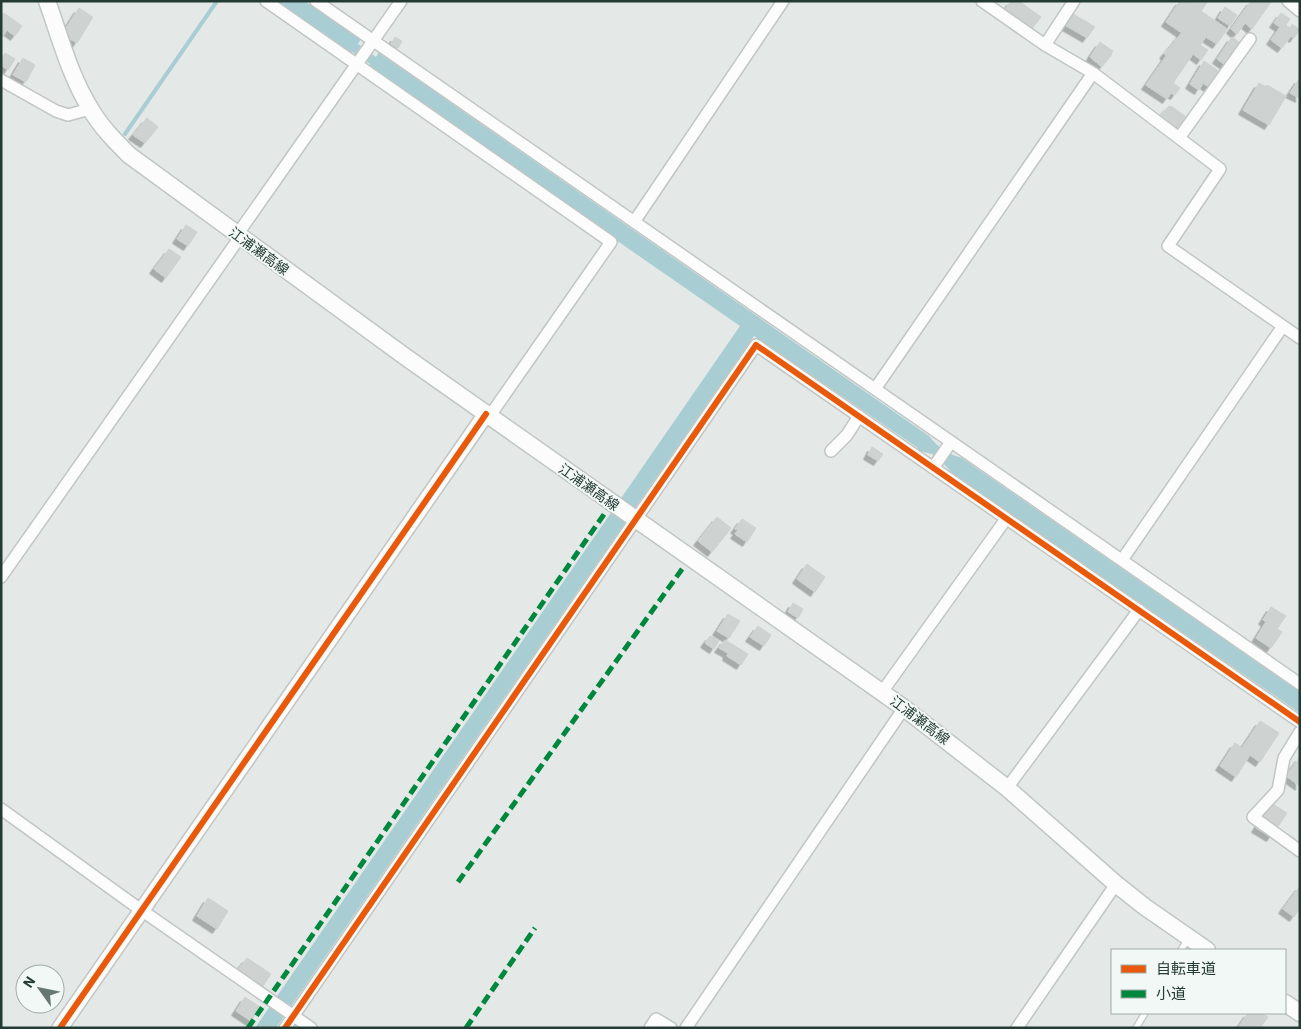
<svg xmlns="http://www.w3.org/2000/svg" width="1301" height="1029" font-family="'IBM Plex Sans','Noto Sans JP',sans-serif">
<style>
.water{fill:#a8ced3}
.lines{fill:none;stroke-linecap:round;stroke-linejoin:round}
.stream{stroke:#a8ced3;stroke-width:4}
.building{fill:#ced2d1;stroke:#cdd2d0;filter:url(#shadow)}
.service-casing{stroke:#c1c6c4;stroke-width:8}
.minor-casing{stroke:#c1c6c4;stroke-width:14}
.tertiary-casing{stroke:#c1c6c4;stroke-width:18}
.secondary-casing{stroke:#c0c6c4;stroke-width:19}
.service{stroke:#fbfcfb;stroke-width:5.5}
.minor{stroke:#fbfcfb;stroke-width:11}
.tertiary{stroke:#fbfcfb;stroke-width:15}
.secondary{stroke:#fbfcfb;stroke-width:16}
.quiet{stroke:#00873e;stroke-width:5;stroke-dasharray:10 5;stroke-linecap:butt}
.cycleway-casing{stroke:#f2f8f5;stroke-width:9}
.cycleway{stroke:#e8590c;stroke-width:6}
.labels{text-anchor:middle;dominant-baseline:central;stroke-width:4;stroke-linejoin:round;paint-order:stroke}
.street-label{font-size:14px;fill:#243a34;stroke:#f2f8f5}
</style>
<defs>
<filter id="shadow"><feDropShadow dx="-4.5" dy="4.5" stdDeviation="0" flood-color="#0004"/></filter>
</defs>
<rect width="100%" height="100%" fill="#e4e9e7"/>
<!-- water -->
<path class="water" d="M 275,1 L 305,1 L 361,39 L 358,44 L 376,57 L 379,52 L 382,55 L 929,436 C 938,447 947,454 962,458 L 1300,692 L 1300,713 L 953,474 L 943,463 L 932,454 L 920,451 L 919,453 L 916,451 L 918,448 L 754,336 L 276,1028 L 255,1028 L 740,326 L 368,68 L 370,64 L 352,52 L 350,55 Z"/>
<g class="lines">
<!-- stream -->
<path class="stream" d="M 125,134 L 217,1"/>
</g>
<!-- building -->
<path class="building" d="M 1011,1 L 1019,1 L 1041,17 L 1031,30 L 1004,11 Z
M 1180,1 L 1207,1 L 1201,11 L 1227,29 L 1217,44 L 1206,37 L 1200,45 L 1208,50 L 1201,60 L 1193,54 L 1173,83 L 1180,88 L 1175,95 L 1171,93 L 1167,99 L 1146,85 L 1182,33 L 1166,22 Z
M 1187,1 L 1208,1 L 1197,17 L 1183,7 Z
M 1251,1 L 1271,2 L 1252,29 L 1245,23 L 1237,34 L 1231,29 Z
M 1225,7 L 1237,15 L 1230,26 L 1218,18 Z
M 79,8 L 93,17 L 77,43 L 62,34 Z
M 1070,12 L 1095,27 L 1084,36 L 1063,24 Z
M 4,13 L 22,26 L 15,36 L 7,30 L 1,39 L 1,16 Z
M 1281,13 L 1290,19 L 1286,25 L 1290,28 L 1292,24 L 1300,30 L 1294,38 L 1291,36 L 1282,48 L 1271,40 L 1280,27 L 1274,23 Z
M 1074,15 L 1094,28 L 1087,38 L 1068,25 Z
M 1188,25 L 1205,38 L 1192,55 L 1175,41 Z
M 395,37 L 402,41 L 398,48 L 391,44 Z
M 1232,37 L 1246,47 L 1231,69 L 1217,59 Z
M 1175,41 L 1192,55 L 1182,68 L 1164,54 Z
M 1100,42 L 1113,51 L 1105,63 L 1092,54 Z
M 1101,44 L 1112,54 L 1102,67 L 1090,57 Z
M 5,53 L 15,59 L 8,70 L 1,65 L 1,59 Z
M 23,58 L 35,65 L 26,82 L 13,75 Z
M 1204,61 L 1220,72 L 1210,88 L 1203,83 L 1199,90 L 1190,84 Z
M 1299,79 L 1300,79 L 1300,98 L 1290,93 Z
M 1259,83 L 1266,87 L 1267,85 L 1286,96 L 1269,125 L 1243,110 Z
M 1169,106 L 1182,118 L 1174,128 L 1160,116 Z
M 1171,106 L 1186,117 L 1179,128 L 1164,117 Z
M 147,118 L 158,127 L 145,143 L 133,135 Z
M 186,225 L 197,232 L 188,246 L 177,239 Z
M 169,249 L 181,257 L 166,278 L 154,269 Z
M 872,447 L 883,454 L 878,461 L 868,455 Z
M 717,517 L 731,528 L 712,552 L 698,541 Z
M 742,519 L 756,528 L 747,542 L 735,534 L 738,530 L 735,529 Z
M 807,564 L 825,577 L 815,592 L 797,579 Z
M 793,603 L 803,609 L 798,618 L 788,612 Z
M 1271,607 L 1286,616 L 1277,629 L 1282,632 L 1271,648 L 1256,638 L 1266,622 L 1263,620 Z
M 728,614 L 740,621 L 729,638 L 717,631 Z
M 758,626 L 771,635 L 764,646 L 750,637 Z
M 710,636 L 719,641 L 714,649 L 705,643 Z
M 725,640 L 748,654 L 741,665 L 727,656 L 728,653 L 719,648 Z
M 1260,721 L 1279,733 L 1260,762 L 1250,755 L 1236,777 L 1220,766 L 1235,743 L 1242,748 Z
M 1300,757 L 1300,786 L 1286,776 Z
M 1271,803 L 1287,813 L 1271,837 L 1256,828 Z
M 1300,886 L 1300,908 L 1294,917 L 1283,909 Z
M 208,898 L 228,911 L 217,929 L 197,916 Z
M 247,958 L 271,974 L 261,989 L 236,972 Z
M 245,997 L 260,1007 L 251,1021 L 236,1011 Z
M 1248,1013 L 1261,1013 L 1268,1017 L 1260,1028 L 1238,1028 Z"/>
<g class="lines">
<defs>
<path id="service" d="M 1181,950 L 1188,939
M 1136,1028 L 1145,1013"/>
<path id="minor" d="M 266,1 L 611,242 L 489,417
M 316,1 L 1300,684
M 982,1 L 1045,45 L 1093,73 L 1220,169 L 1168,246 L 1300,338
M 1288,1 L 1300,11
M 1045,45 L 1074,1
M 1,80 L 56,111 L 68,115 L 90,109
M 1179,138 L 1250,39
M 634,222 L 783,1
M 237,235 L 401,1
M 875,389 L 1093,73
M 831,451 L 847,435 L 859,416
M 933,468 L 951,442
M 1122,560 L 1283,326
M 1,577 L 240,237
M 882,692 L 1006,519
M 1300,732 L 1284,758 L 1278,790 L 1253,817 L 1300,851
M 1007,788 L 1139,610
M 1,809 L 134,905 L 311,1028
M 285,1028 L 756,345 L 1300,722
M 650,1028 L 656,1019 L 671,1028
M 686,1028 L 904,708
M 1017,1028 L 1116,884"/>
<path id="tertiary" d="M 60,1028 L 486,414"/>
<path id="secondary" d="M 47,1 C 60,37 70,76 90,108 C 100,126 115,141 129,155 L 407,358 L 904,708 L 1007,788 L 1116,884 L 1145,907 L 1207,950
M 1285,1003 L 1300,1013"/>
</defs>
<!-- service casing -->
<use href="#service" class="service-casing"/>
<!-- minor casing -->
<use href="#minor" class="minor-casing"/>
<!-- tertiary casing -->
<use href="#tertiary" class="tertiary-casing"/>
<!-- secondary casing -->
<use href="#secondary" class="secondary-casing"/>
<!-- service -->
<use href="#service" class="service"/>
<!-- minor -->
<use href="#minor" class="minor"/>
<!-- tertiary -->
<use href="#tertiary" class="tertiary"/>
<!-- secondary -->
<use href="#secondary" class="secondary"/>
<!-- quiet -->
<path class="quiet" d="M 458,882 L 685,565
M 248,1028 L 607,510
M 466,1028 L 535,928"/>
<defs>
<path id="cycleway" d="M 60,1028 L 486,414
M 285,1028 L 756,345 L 1300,722"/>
</defs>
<!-- cycleway casing -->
<use href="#cycleway" class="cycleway-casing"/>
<!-- cycleway -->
<use href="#cycleway" class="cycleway"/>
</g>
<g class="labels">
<!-- street labels -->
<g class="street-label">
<text transform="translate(259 251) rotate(36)">江浦瀬高線</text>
<text transform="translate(589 487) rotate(35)">江浦瀬高線</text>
<text transform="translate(920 720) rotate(37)">江浦瀬高線</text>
</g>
</g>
<!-- border -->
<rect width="1301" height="1029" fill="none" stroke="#243a34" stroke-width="5"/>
<!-- legend -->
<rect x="1111" y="949" width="175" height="65" fill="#f2f8f5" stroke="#a0aca8"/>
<rect x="1121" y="965" width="25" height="8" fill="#e8590c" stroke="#a0aca8"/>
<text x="1156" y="974" font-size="15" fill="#243a34">自転車道</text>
<rect x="1121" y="990" width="25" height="8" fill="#00873e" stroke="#a0aca8"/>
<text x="1156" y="999" font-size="15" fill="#243a34">小道</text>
<!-- north arrow -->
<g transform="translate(40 989) rotate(303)"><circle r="24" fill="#f2f8f5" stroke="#a0aca8"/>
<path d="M0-4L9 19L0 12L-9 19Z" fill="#677773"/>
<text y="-8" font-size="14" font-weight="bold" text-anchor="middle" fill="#243a34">N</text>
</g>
</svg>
